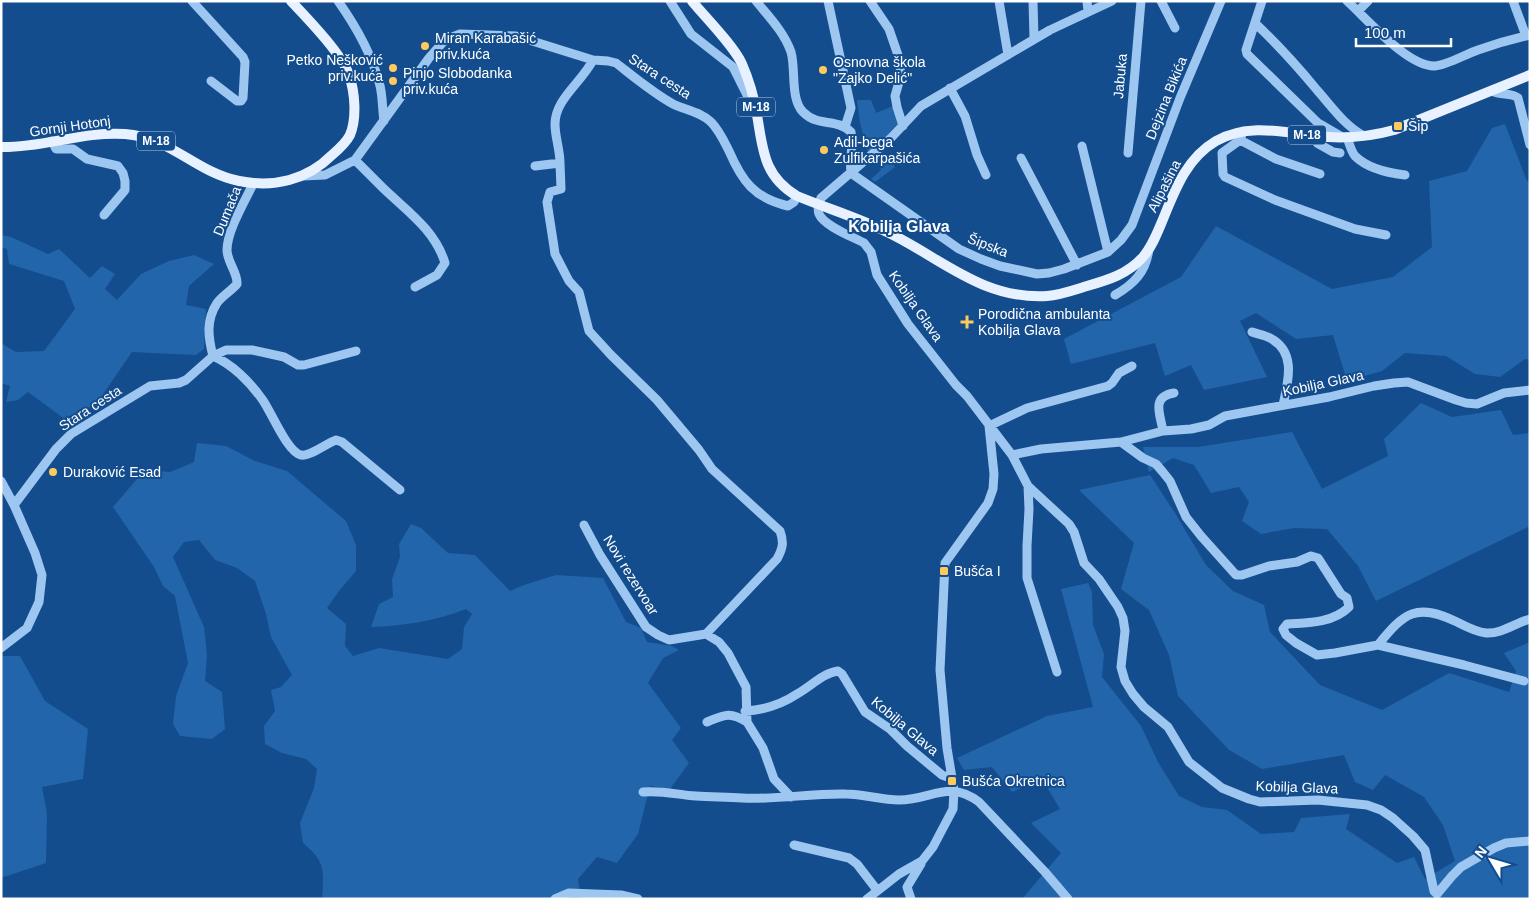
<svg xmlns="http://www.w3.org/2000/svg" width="1531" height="900" font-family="Arial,sans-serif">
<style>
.green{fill:#2265ab}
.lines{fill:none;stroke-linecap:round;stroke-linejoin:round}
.minor{stroke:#9dc6f1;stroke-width:9}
.major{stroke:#e7f1ff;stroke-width:10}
.poi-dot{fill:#ffca5d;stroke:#134d8d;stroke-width:2}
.labels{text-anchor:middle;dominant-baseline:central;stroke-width:4;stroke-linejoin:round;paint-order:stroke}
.shield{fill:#134d8d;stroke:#b8cadd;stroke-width:1}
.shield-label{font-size:12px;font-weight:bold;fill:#fff}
.poi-label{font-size:14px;fill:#fff;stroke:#134d8d;text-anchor:start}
.street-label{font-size:14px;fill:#fff;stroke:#134d8d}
.quarter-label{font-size:16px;font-weight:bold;fill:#fff;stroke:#134d8d}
</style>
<rect width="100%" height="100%" fill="#134d8d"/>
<!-- green -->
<path class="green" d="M 857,100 L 871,100 L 876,113 L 893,106 L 898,123 L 871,155 L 868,152 L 860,123 Z
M 1505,124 L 1527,181 L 1530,181 L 1530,360 L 1525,359 L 1500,377 L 1475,374 L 1446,356 L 1405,353 L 1382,371 L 1347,381 L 1333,335 L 1296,339 L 1256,313 L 1240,321 L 1267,377 L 1204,390 L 1191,365 L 1165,376 L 1155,343 L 1071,364 L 1064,339 L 1181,277 L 1216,226 L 1332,289 L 1393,277 L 1432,247 L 1429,181 L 1467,171 L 1492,128 Z
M 885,153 L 895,167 L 875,182 L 871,179 L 881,170 L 877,160 Z
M 1,235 L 11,237 L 48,254 L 59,249 L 90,278 L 102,266 L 115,274 L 105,289 L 117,300 L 141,274 L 169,261 L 194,255 L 214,264 L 189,286 L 186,305 L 206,309 L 204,349 L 196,355 L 132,352 L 97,403 L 66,420 L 28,392 L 18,400 L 6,402 L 10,386 L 1,383 L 1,343 L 16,352 L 44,351 L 75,309 L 64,281 L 9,264 L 7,249 L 1,247 Z
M 1421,403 L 1452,417 L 1501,410 L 1513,435 L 1530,433 L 1530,526 L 1376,601 L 1358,566 L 1327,529 L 1294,528 L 1261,534 L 1242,521 L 1249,502 L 1239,487 L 1211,493 L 1194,465 L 1173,458 L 1149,472 L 1143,447 L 1198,447 L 1292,432 L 1322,489 L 1388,456 L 1384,439 Z
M 197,443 L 226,446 L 255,461 L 287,471 L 346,521 L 356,545 L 356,571 L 339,591 L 327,608 L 346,624 L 345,646 L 353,656 L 379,648 L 448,659 L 462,649 L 464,627 L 472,614 L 466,609 C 436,621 402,626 371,627 L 379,604 L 393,597 L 392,579 L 400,557 L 399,544 L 411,524 L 421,528 L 448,553 L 475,555 L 510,591 L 524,585 L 556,575 L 603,578 L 626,622 L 641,628 L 647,642 L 672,646 L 679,650 L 663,658 L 648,683 L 681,728 L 672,740 L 689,763 L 670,789 L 650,786 L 638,834 L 617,863 L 597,857 L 578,879 L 581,899 L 322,899 C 324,871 326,862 303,843 L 300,823 L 314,788 L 317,769 L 306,759 L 282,753 L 265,744 L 264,726 L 275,711 L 271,690 L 281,687 L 292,675 L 271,637 L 266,614 L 255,581 L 237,568 L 215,560 L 199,540 L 184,542 L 173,557 L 204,627 L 207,655 L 205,681 L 222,692 L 225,729 L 212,739 L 180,736 L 173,724 L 176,696 L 188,663 L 175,596 L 163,586 L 154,567 L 113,507 L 136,480 L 147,470 L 170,472 L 194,462 Z
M 1150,475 L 1175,513 L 1206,565 L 1233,591 L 1264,605 L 1270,632 L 1320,685 L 1382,710 L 1449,673 L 1509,692 L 1516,671 L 1504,653 L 1530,642 L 1530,899 L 1022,899 L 1061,853 L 1031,823 L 1060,809 L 1042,779 L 1012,792 L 992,767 L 964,770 L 957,758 L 1047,716 L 1093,707 L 1061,589 L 1088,583 L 1092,592 L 1093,625 L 1104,654 L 1102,677 L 1141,726 L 1158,762 L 1179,796 L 1202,807 L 1227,810 L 1261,834 L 1294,832 L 1301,818 L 1350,814 L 1346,829 L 1397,863 L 1414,857 L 1425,879 L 1455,861 L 1443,825 L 1424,797 L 1385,775 L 1373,790 L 1355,782 L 1344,755 L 1262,769 L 1229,750 L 1178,696 L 1169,655 L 1149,610 L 1121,589 L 1134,543 L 1079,490 Z
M 1,656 L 20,656 L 45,701 L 88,729 L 83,779 L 42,787 L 47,813 L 46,863 L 1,878 Z"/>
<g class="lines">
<!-- minor -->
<path class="minor" d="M 192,1 L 243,57 L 245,62 L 243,98 L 241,101 L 237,101 L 211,81
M 338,1 C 355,25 371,53 379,82 C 383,94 382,109 384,121
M 670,1 L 691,34 L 733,67 L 752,105
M 756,1 C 769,17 784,32 791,52 C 796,69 790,99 803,112 C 819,128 835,117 851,132 C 854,146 849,159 851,173 L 959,249 L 981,259 L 1000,266 L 1037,274 L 1049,273 L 1064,269 L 1108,252 L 1121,240 L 1132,225 L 1180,98 L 1221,1
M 828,1 L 851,108 L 845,127
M 870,1 L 889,29 L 899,58 L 901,75 L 895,96 L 897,107 L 903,126
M 999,1 L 1008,55
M 1033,1 L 1034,39
M 1087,1 L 1088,12
M 1161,1 L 1175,28
M 1262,1 L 1246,50 L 1247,54 L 1318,123 L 1342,137
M 1347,1 C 1367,19 1408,67 1435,66 C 1447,65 1466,54 1478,50 C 1495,44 1512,39 1530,35
M 1513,1 L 1526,36
M 1358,11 L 1368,1
M 1256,24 C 1277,44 1298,67 1317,90 C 1332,107 1344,125 1364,136
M 950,88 L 965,116 L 977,155 L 986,175
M 1492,91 C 1501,96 1511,92 1518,98 L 1530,145
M 1243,131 L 1240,140 L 1222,153 L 1223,174 L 1225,177 L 1275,200 L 1355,229 L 1386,235
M 1317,136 L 1317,143 L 1333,152 L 1340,153
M 1347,137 C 1349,143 1351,151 1355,156 C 1367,168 1388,173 1405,175
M 1240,140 L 1276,159 L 1320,174
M 52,141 L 56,149 L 73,149 L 87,159 L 118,166 L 123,173 L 125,181 L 125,190 L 104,215
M 1082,146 L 1108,252
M 1128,153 L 1141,1
M 1021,158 L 1077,265
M 355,160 C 365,170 374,179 383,188 C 407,211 435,230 445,263 L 437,275 L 415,287
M 560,163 C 560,150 555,137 555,124 C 555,99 582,82 593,60
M 535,166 L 560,163 L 561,189 L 550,192 L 547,202 L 554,247 L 555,254 L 569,281 L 579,292 L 589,331 L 611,355 L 657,400 L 699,450 L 712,469 L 780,531 C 784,542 783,548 777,559 L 706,634
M 303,176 L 325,175 L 355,160 L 429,58 L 445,40 L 460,34 L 516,36 L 593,60 L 608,61 L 616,63 C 634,77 653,93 673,104 C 685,110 701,112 711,122 C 719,130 724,141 729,151 C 742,181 754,198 788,206 L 794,202 L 797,196
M 253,184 C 245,201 227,231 227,250 C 227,262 238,273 237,284 C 231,291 222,296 217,303 C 206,320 208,337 213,356 C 232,364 250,382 262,399 C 271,411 287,452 301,455 C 309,457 327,443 336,440 L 342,442 L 400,490
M 1115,295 C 1134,284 1146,272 1149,249
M 1252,332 C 1257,334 1265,335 1270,338 C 1297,352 1288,382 1283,405
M 1163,431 C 1160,413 1151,397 1174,393
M 1121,442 L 1143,458 L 1156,464 L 1162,471 L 1170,481 L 1186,517 L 1201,536 L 1236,575 L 1242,575 L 1269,566 L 1297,562 L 1311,556 L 1318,558 L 1341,594 L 1347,598 L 1349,607 C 1333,623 1308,623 1287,624 L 1283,629 L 1286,635 L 1296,643 L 1317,655 L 1335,653 L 1378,645 C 1404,613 1416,602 1457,622 C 1465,626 1476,632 1486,633 C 1502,634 1515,623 1530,619
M 1012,455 L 1041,449 L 1121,442 L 1163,431 L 1191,429 L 1209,425 L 1225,416 L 1329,397 L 1374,386 L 1394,383 L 1408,382 L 1456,400 L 1466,403 L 1477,404 L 1504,393 L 1530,390
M 1,481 L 14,505
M 1028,486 L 1069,524 L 1074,532 L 1084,563 L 1099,579 L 1118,607 L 1123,618 L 1125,631 L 1121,667 L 1125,681 L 1133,694 L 1144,707 L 1168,727 L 1189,762 L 1222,788 L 1249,799 L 1260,802 L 1318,800 L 1367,805 L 1381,810 L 1393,818 L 1413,836 L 1425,850 L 1434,891 L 1437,894 L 1452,876 L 1461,867 L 1494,848 L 1506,843 L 1530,841
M 584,525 L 600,555 L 646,627 L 658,635 L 669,640 L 706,634 L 719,642 L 728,653 L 746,687 L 747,722 L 763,748 L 774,779 L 791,797
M 1378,645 L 1464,665 L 1524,681
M 1,648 L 27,628 L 39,602 L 42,575 L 35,553 L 14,505 L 56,449 L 71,434 L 150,386 L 179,383 L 186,380 L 213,356 L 226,350 L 252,350 L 284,357 L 298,365 L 304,365 L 356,351
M 1057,672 L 1027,578 L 1027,546 L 1029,509 L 1028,486 L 1012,455 L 967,396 L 956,385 L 908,324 L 877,275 L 871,252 L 864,243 C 853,237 824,226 819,214 C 817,209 819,203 821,198 L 890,139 L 921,106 L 1050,30 L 1112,1
M 745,711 C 764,710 782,704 797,694 C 810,687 823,673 838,671 L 842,674 L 865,712 L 890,729 L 907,746 L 942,775 L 953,779
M 707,722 C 724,715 730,711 747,722
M 643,792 C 662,790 678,795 696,796 C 712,797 727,797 742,798 C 777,800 811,793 846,794 C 864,794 881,800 899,800 C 932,800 948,779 979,802 L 1045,872 L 1068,899
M 794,845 L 849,858 L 857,864 L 877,890
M 555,899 L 569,893 L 621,895 L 638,899
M 867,899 L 899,874 L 922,861 L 933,847 L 953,809 L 954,790 L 947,748 L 940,670 L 945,563 L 988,503 L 993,489 L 994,474 L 989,426 L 1027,408 L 1108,386 L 1112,383 L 1119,373 L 1132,366
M 911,899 L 907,887 L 921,864"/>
<!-- major -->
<path class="major" d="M 692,1 C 705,17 734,46 742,64 C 749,80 754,97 757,115 C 763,149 763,176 797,196 C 826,208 856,217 885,231 C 939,256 981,300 1047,296 C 1060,295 1074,290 1087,286 C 1108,280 1128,274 1143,257 C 1151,248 1156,236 1161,224 C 1174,193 1185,159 1216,141 C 1248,123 1282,132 1316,136 C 1342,139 1369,137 1394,130 L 1530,75
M 1,147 C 43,148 83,131 125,134 C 170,137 197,173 239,181 C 274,188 307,180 332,155 C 339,149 346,143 350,135 C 357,118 355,92 349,75 C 342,54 307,18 291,1"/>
</g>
<!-- markers -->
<g class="poi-dot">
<circle cx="425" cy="46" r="5"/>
<circle cx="393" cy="68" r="5"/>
<circle cx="823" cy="70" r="5"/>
<circle cx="393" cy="81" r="5"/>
<rect x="1393" y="121" width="10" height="10" rx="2.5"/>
<circle cx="824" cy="150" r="5"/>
<path d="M964.5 314.5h5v5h5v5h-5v5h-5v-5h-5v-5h5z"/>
<circle cx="53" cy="472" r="5"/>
<rect x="939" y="566" width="10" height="10" rx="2.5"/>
<rect x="947" y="776" width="10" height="10" rx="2.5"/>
</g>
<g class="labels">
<!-- shield labels -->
<g class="shield">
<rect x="737" y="97.5" width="38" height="19" rx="4"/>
<rect x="1288" y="125.5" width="38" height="19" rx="4"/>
<rect x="137" y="131.5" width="38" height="19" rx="4"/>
</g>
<g class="shield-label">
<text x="756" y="107">M-18</text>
<text x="1307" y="135">M-18</text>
<text x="156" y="141">M-18</text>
</g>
<!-- poi labels -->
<g class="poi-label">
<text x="435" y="38">Miran Karabašić<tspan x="435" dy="16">priv.kuća</tspan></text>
<text x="383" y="60" text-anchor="end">Petko Nešković<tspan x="383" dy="16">priv.kuća</tspan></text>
<text x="833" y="62">Osnovna škola<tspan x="833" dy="16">"Zajko Delić"</tspan></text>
<text x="403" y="73">Pinjo Slobodanka<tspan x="403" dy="16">priv.kuća</tspan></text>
<text x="1408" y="126">Šip</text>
<text x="834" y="142">Adil-bega<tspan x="834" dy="16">Zulfikarpašića</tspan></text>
<text x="978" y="314">Porodična ambulanta<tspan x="978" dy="16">Kobilja Glava</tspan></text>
<text x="63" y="472">Duraković Esad</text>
<text x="954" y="571">Bušća I</text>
<text x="962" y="781">Bušća Okretnica</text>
</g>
<!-- street labels -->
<g class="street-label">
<text transform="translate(660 76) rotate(33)">Stara cesta</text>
<text transform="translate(1120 76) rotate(-85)">Jabuka</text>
<text transform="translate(1166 98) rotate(-68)">Dejzina Bikića</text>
<text transform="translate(70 126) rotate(-8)">Gornji Hotonj</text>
<text transform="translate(1164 186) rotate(-63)">Alipašina</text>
<text transform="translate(227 211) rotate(-68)">Dumača</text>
<text transform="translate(988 245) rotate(21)">Šipska</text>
<text transform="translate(916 306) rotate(55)">Kobilja Glava</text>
<text transform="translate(1323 383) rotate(-12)">Kobilja Glava</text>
<text transform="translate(90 408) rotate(-33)">Stara cesta</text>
<text transform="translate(631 575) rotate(58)">Novi rezervoar</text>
<text transform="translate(905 726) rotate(40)">Kobilja Glava</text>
<text transform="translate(1297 787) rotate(2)">Kobilja Glava</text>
</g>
<!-- quarter labels -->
<g class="quarter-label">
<text x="899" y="226">Kobilja Glava</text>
</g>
</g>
<!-- border -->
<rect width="1531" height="900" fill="none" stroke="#ffffff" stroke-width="5"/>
<!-- north arrow -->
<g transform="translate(1491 860) rotate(308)" stroke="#134d8d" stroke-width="4" paint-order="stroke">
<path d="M0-4L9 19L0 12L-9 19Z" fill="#ffffff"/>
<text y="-8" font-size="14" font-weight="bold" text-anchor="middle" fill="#ffffff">N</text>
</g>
<!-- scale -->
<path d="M1356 38v8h95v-8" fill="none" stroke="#ffffff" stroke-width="2.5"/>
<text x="1364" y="38" font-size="15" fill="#ffffff" stroke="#134d8d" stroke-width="4" paint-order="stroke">100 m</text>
</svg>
